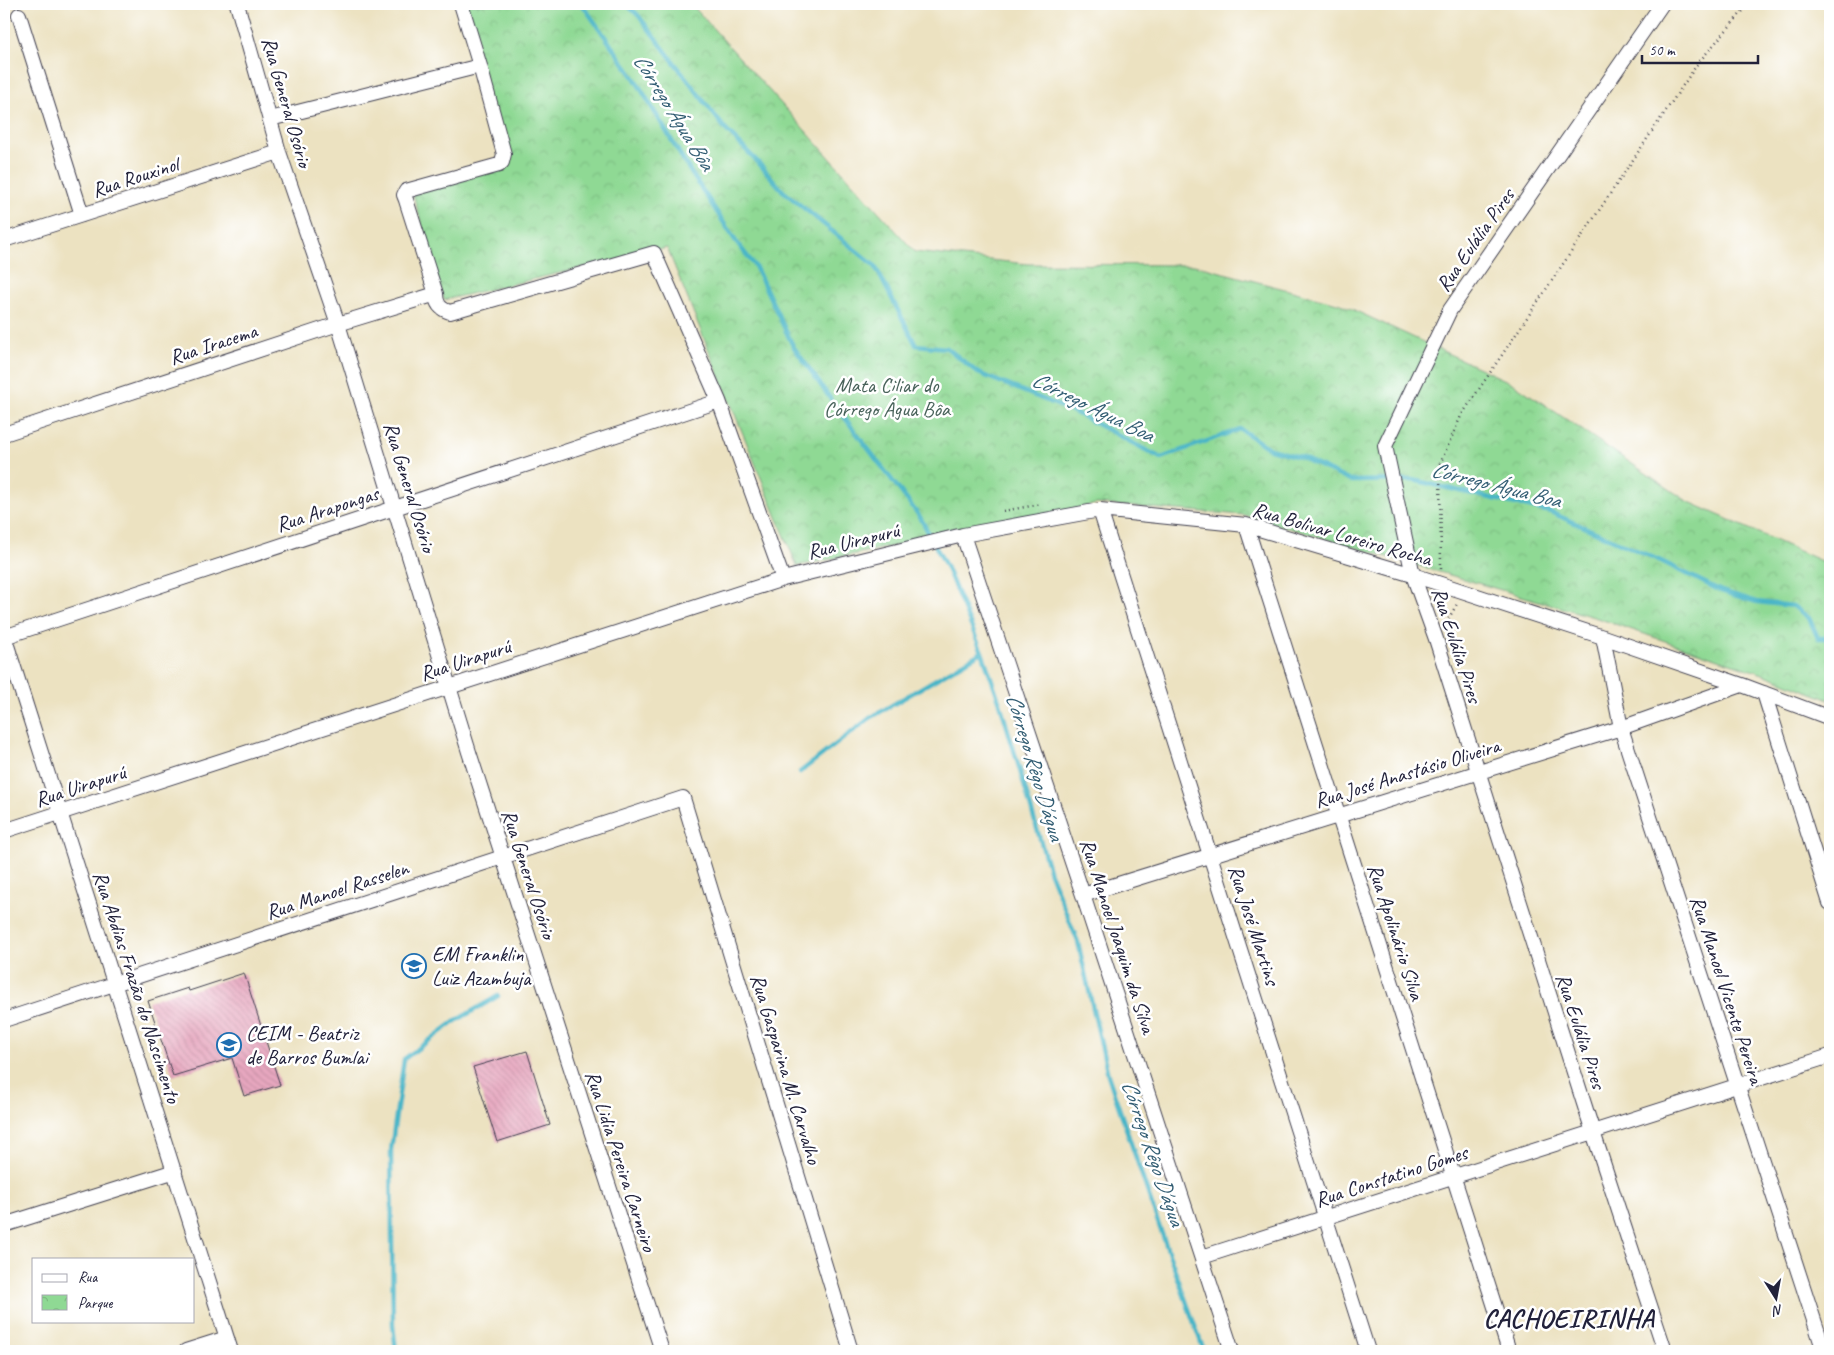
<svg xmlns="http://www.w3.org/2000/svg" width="1834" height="1355" font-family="Caveat,sans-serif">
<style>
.park{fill:url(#park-crowns);stroke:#587e68}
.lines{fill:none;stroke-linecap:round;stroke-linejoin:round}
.stream{stroke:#4ab5c7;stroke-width:4.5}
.building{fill:url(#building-back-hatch)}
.minor-casing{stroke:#403f4f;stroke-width:16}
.path{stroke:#403f4f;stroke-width:2.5;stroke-dasharray:1 4;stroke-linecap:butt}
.minor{stroke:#fff;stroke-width:14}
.labels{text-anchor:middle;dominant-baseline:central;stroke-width:5;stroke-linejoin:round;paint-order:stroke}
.street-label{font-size:21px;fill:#22223b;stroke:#fff}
.park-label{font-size:21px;fill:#48625a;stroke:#fff}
.poi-label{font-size:21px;fill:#22223b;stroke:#fff;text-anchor:start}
.water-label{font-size:22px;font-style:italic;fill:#325d73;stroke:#fff}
.district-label{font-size:26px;font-weight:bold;letter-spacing:1px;fill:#22223b;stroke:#fff}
</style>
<defs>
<pattern id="park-crowns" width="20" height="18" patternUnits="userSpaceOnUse" patternTransform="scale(1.25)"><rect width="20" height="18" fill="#8fd994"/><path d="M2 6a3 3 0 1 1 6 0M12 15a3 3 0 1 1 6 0" fill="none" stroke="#7bba80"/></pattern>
<pattern id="building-back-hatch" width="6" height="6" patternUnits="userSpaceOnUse" patternTransform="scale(1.25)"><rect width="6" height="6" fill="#e7a7bf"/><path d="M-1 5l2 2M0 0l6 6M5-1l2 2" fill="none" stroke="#c68fa5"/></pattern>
</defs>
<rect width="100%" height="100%" fill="#fff"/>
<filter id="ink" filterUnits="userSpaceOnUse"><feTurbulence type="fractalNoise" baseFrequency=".02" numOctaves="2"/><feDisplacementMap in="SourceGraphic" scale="10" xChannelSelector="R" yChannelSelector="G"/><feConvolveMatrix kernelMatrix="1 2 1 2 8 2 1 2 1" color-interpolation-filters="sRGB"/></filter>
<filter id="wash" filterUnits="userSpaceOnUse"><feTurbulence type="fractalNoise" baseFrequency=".0096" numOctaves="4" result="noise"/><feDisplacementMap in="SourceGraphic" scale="20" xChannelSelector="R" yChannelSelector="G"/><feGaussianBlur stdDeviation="1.12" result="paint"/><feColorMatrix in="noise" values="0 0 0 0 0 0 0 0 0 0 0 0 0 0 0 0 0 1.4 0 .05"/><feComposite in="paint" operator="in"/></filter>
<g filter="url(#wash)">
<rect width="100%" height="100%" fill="#ece2c1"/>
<!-- park -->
<path class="park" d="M 459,4 L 691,4 L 915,252 L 1028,264 L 1194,265 L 1341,304 L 1514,384 L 1687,501 L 1830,565 L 1830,700 L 1763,674 L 1597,618 L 1244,515 L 1097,504 L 797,566 L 667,248 L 444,300 L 412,191 L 505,160 Z"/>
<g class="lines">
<!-- stream -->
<path class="stream" d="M 582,4 L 635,79 L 690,171 L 735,240 L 755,266 L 793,346 L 832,401 L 920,517 L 946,566 L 982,652 L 1000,703 L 1050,873 L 1078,942 L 1108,1075 L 1156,1217 L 1204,1351
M 626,4 L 638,15 L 726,130 L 756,160 L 783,191 L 875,266 L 916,345 L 947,348 L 978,373 L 1072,411 L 1161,458 L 1240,429 L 1270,449 L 1303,458 L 1350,481 L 1413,480 L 1550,512 L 1661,561 L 1721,591 L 1757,602 L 1793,606 L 1809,618 L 1818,638 L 1830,638
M 800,772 L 870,718 L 982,652
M 396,1351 L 393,1325 L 391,1150 L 404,1059 L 454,1022 L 498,996"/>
</g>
<g id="blocks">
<!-- building -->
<path class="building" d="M 244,973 L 280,1085 L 244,1096 L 232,1058 L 173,1076 L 148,1001 L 188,988 L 189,991 Z
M 527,1051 L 550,1125 L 497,1142 L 473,1067 Z"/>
</g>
</g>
<g filter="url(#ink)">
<use href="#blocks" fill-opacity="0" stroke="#403f4f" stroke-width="1"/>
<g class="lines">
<defs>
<path id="minor" d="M 237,4 L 279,152 L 338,324 L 469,752 L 662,1351
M 461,4 L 480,66 L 504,154 L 502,162 L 499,165 L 406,191 L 404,195 L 406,200 L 436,294 C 436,304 440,309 450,312 L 654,253 L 719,401 L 783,579
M 1662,4 L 1450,310 L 1385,446 L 1413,575 L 1436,639 L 1593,1132 L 1665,1351
M 19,15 L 82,215
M 270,119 L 480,66
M 4,240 L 279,152
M 4,434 L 338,324 L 436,294
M 1100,510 L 1368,1351
M 1246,525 L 1509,1351
M 963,535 L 1083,895 L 1232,1351
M 4,636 L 231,1351
M 4,637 L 719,401
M 1603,637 L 1621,728 L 1824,1351
M 1764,693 L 1830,903
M 4,831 L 783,579 L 963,535 L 1100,510 L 1246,525 L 1413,575 L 1603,637 L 1742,685 L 1830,718
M 1083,895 L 1621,728 L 1742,685
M 4,1020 L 683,798 L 851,1351
M 4,1225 L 175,1171
M 1202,1257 L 1830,1056
M 186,1351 L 227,1338"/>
</defs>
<!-- minor casing -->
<use href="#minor" class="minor-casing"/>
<!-- path -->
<path class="path" d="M 1003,511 L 1042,504
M 1441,569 L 1440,464 L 1461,416 L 1698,63 L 1749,4
M 1446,623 L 1457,604"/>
<!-- minor -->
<use href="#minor" class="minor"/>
</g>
</g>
<!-- icons -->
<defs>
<symbol id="school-ring" viewBox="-11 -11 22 22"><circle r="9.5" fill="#fff" stroke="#1f6fb2" stroke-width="1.5"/><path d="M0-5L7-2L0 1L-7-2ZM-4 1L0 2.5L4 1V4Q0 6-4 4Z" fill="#1f6fb2"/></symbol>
</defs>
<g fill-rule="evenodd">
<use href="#school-ring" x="400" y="952" width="28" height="28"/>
<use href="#school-ring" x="215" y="1031" width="28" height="28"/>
</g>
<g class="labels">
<!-- street labels -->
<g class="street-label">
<text transform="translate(287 102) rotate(74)">Rua General Osório</text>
<text transform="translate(135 177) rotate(-18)">Rua Rouxinol</text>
<text transform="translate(1475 240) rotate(-55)">Rua Eulália Pires</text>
<text transform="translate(213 344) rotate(-18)">Rua Iracema</text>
<text transform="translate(410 487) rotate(73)">Rua General Osório</text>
<text transform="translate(327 509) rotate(-18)">Rua Arapongas</text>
<text transform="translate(1342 534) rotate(16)">Rua Bolivar Loreiro Rocha</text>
<text transform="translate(853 541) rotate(-14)">Rua Uirapurú</text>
<text transform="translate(1457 645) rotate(72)">Rua Eulália Pires</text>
<text transform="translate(465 660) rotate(-18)">Rua Uirapurú</text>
<text transform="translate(1407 773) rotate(-17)">Rua José Anastásio Oliveira</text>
<text transform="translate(80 786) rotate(-18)">Rua Uirapurú</text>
<text transform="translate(529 874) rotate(72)">Rua General Osório</text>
<text transform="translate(337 890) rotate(-18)">Rua Manoel Rasselen</text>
<text transform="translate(1254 925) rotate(72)">Rua José Martins</text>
<text transform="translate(1396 932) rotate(72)">Rua Apolinário Silva</text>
<text transform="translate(1118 936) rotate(72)">Rua Manoel Joaquim da Silva</text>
<text transform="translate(137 987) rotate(72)">Rua Abdias Frazão do Nascimento</text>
<text transform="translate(1727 990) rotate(72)">Rua Manoel Vicente Pereira</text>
<text transform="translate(1581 1031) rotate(72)">Rua Eulália Pires</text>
<text transform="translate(786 1069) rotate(73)">Rua Gasparina M. Carvalho</text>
<text transform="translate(621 1161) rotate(72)">Rua Lidia Pereira Carneiro</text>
<text transform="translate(1391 1176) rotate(-18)">Rua Constatino Gomes</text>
</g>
<!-- park labels -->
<g class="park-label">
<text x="887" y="385">Mata Ciliar do<tspan x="887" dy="24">Córrego Água Bôa</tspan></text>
</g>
<!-- poi labels -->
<g class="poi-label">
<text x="432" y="954">EM Franklin<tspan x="432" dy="24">Luiz Azambuja</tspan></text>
<text x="246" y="1033">CEIM - Beatriz<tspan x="246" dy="24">de Barros Bumlai</tspan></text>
</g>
<!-- water labels -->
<g class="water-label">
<text transform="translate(674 112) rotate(58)">Córrego Água Bôa</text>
<text transform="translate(1093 407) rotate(26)">Córrego Água Boa</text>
<text transform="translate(1496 485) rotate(14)">Córrego Água Boa</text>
<text transform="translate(1035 767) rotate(73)">Córrego Rêgo D'água</text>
<text transform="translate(1153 1153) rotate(71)">Córrego Rêgo D'água</text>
</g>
<!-- district labels -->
<g class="district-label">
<text x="1569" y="1318">CACHOEIRINHA</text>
</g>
</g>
<!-- margin -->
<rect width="1834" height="1355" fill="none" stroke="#fff" stroke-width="20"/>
<!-- legend -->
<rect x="32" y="1258" width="162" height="65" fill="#ffffff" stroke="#a7a7b1"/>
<rect x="42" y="1274" width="25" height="8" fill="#ffffff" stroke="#a7a7b1"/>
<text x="78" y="1282" font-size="15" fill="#22223b">Rua</text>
<rect x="42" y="1295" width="25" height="15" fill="url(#park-crowns)" stroke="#a7a7b1"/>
<text x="78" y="1308" font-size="15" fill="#22223b">Parque</text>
<!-- north arrow -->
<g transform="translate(1776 1298) rotate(169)" stroke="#ffffff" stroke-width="4" paint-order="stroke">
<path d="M0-4L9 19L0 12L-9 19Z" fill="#22223b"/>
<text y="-8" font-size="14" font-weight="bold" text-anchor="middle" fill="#22223b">N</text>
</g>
<!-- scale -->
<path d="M1642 55v8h116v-8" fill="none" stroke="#22223b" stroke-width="2.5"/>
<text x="1649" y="55" font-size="15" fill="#22223b" stroke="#ffffff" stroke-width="4" paint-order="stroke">50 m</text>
</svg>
